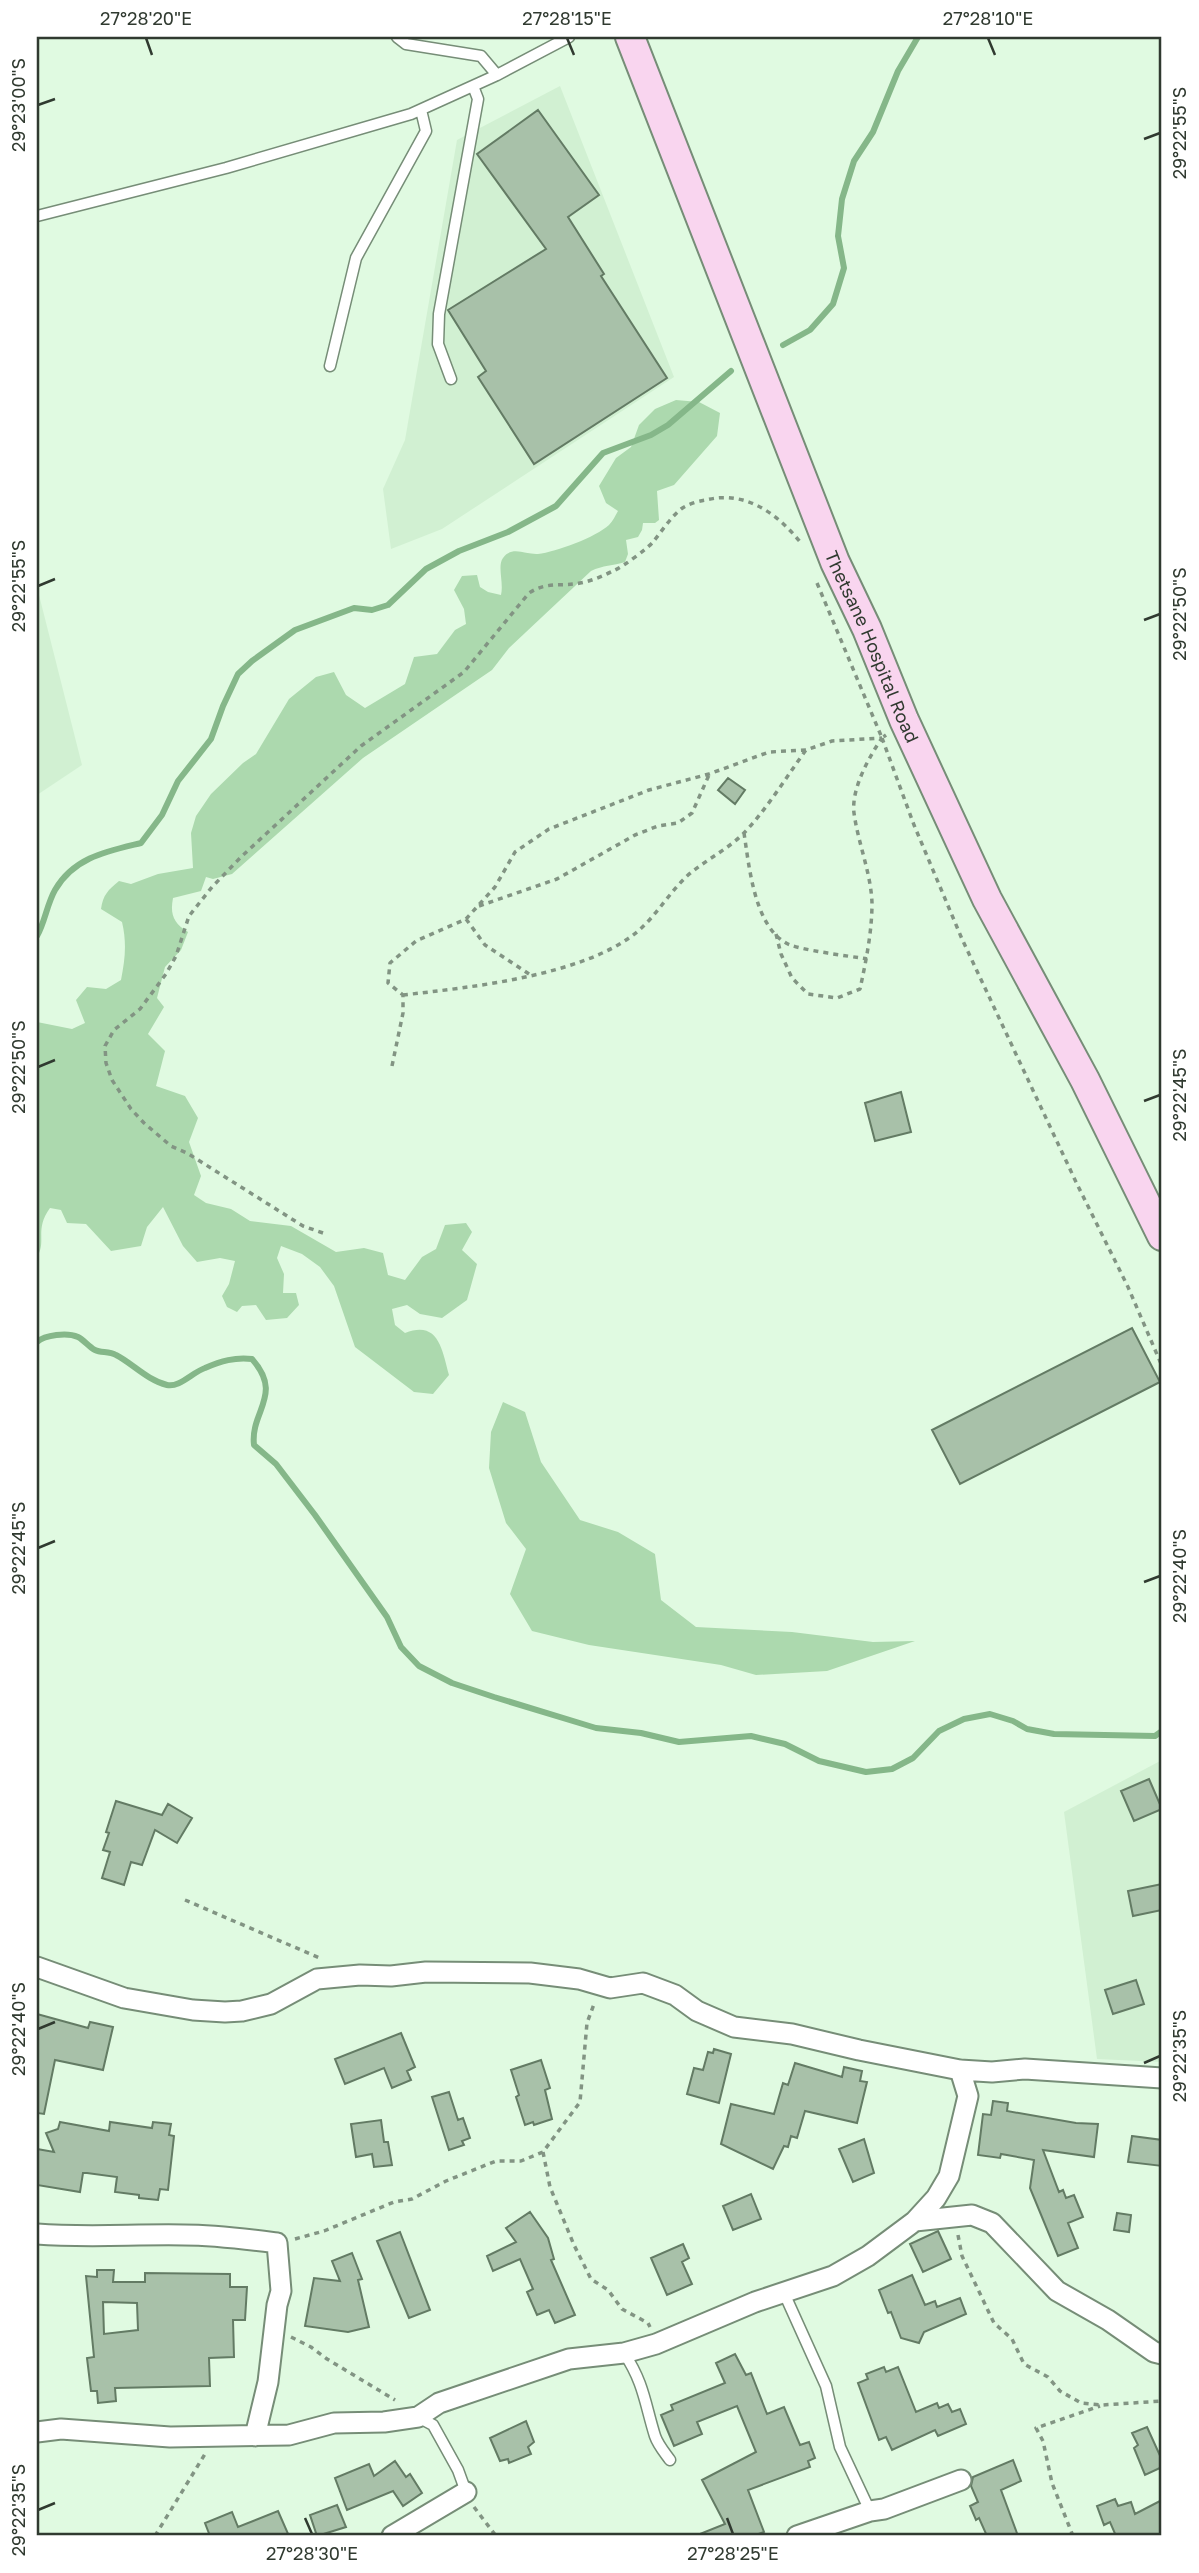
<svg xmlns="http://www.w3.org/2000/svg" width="1199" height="2573" font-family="'Golos Text',sans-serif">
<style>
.built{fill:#d1f0d2}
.green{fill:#acd9ae}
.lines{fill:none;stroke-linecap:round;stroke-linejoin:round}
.stream{stroke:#85b789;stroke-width:6}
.building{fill:#a8c1a9;stroke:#637b64;stroke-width:2;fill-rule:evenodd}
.service-casing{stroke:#768d77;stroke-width:13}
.minor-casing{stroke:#768d77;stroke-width:23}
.secondary-casing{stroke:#768d77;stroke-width:32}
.path{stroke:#829483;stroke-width:3.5;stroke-dasharray:5 5;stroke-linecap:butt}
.service{stroke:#fff;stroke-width:10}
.minor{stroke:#fff;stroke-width:19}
.secondary{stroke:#f9d5ef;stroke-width:28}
.ticks{fill:none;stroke:#303a30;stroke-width:2.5}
.labels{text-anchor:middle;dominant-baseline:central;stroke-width:7;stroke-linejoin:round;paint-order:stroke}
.street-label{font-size:18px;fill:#303a30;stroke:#fff}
.neatline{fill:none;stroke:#303a30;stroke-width:2.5}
.ticks-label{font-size:18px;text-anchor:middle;fill:#303a30}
</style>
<rect width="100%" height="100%" fill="#e0fae1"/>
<!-- built -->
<path class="built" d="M 560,86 L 674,377 L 442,529 L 391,549 L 383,489 L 405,440 L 457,140 Z
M 37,587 L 82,765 L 37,795 Z
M 1162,1760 L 1162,2062 L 1097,2059 L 1064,1812 Z"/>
<!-- green -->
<path class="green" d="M 676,400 L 699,402 L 720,413 L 717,436 L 674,485 L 657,491 L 659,520 L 655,523 L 643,523 L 642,530 L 638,537 L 626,540 L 628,554 L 625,562 C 613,566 603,565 591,571 L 509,648 L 492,670 L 363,758 L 232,874 L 213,879 L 206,877 L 201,891 L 173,898 C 170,914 173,923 188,932 L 181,950 L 165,967 L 157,998 L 164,1007 L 148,1034 L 165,1051 L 156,1086 L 185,1096 L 198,1118 L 189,1142 L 201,1176 L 194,1195 L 206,1203 L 231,1209 L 250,1221 L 291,1226 L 336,1252 L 364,1248 L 383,1253 L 388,1275 L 405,1280 L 422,1257 L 436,1249 L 445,1225 L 466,1223 L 472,1232 L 462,1250 L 477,1264 L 467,1300 L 442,1318 L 420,1314 L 407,1305 L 392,1309 L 395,1325 L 405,1333 C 439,1320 442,1350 449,1375 L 433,1394 L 414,1392 L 355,1347 L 334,1286 L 320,1267 L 302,1254 L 281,1246 L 277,1258 L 284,1274 L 283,1293 L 296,1293 L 299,1305 L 287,1318 L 266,1320 L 256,1305 L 242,1306 L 237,1312 L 227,1307 L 222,1296 L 229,1284 L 235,1261 L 220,1258 L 197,1262 L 183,1246 L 163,1207 L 147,1227 L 141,1246 L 111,1251 L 86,1224 L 67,1223 L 61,1210 L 50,1208 C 34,1230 47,1241 37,1257 L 37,1022 L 72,1029 L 85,1023 L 76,1000 L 87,987 L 106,989 L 121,980 C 125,960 127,943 122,922 L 101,909 C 103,895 108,890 119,881 L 131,884 L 158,874 L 193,868 L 191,833 L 196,816 L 211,794 L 243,763 L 256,754 L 289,699 L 316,677 L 334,672 L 346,695 L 365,708 L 405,684 L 414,657 L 437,654 L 455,630 L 466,624 L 464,609 L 454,590 L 462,576 L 477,575 L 480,587 L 488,592 L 501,595 C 504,583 497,566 503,558 C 512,545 526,555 538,554 C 556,552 596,537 609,525 C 613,521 615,516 618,511 L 606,503 L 599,486 L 616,458 L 631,447 L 639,425 L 655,409 Z
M 503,1402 L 525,1412 L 541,1462 L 580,1520 L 618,1532 L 655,1554 L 661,1600 L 696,1627 L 792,1632 L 873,1642 L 915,1641 L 827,1671 L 756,1675 L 721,1665 L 589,1645 L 532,1631 L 510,1594 L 526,1549 L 506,1523 L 489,1468 L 491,1432 Z"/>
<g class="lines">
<!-- stream -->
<path class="stream" d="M 783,345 L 810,330 L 833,304 L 844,268 L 838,236 L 842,199 L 854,161 L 873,132 L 898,71 L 918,37
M 37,936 C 45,922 47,904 55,890 C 74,857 108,851 141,843 L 162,815 L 178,781 L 211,739 L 223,706 L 238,674 L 252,661 L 295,630 L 354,608 L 372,610 L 388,605 L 426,569 L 459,551 L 508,532 L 556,506 L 603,453 L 651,435 L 668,425 L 731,371
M 37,1342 C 45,1335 67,1332 78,1337 C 84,1340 89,1347 95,1350 C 101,1353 109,1351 116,1355 C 132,1363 147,1380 167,1385 C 179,1388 193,1372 205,1368 C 221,1361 235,1357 252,1359 C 284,1395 250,1411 254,1445 L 276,1464 L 315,1515 L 387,1617 L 401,1647 L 419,1666 L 452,1683 L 494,1697 L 596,1728 L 641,1733 L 679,1742 L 751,1736 L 785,1744 L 819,1761 L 866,1772 L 892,1769 L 913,1758 L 939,1731 L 964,1719 L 990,1714 L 1013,1721 L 1027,1729 L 1054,1734 L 1155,1736 L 1162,1731"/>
</g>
<!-- building -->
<path class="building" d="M 538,110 L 599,195 L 568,217 L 604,274 L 601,276 L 667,378 L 534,464 L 478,377 L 486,371 L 448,310 L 546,249 L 477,154 Z
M 728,778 L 745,790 L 735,804 L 718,790 Z
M 901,1092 L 911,1132 L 875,1141 L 865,1103 Z
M 1132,1328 L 1160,1382 L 960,1484 L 932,1430 Z
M 1149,1779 L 1162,1809 L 1134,1821 L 1121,1791 Z
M 116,1801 L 162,1815 L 168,1804 L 192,1818 L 177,1843 L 155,1830 L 142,1865 L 131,1862 L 124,1885 L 102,1878 L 110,1852 L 103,1850 L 109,1833 L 106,1832 Z
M 1162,1884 L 1162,1910 L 1133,1916 L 1128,1891 Z
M 1136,1980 L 1144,2004 L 1113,2014 L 1105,1990 Z
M 37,2014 L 88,2028 L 90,2022 L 113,2027 L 103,2070 L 55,2060 L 44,2114 L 37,2113 Z
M 401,2033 L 415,2067 L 407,2071 L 411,2080 L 392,2088 L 384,2068 L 345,2084 L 335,2059 Z
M 714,2049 L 731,2054 L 719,2103 L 687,2094 L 694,2068 L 703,2070 L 708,2052 L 713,2053 Z
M 541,2060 L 550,2088 L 545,2090 L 552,2119 L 534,2125 L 533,2122 L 525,2125 L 516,2097 L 519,2095 L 511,2070 Z
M 795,2063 L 842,2077 L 844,2067 L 862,2071 L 860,2081 L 867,2082 L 857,2123 L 805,2111 L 797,2138 L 791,2136 L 788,2147 L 784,2146 L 773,2169 L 721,2144 L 731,2104 L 774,2114 L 783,2083 L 788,2085 Z
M 449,2092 L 458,2120 L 463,2118 L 470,2138 L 462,2141 L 464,2145 L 449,2150 L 432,2097 Z
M 993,2101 L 1008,2103 L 1007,2111 L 1076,2123 L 1098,2124 L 1094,2157 L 1043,2150 L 1059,2192 L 1063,2190 L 1066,2198 L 1074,2195 L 1083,2217 L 1068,2223 L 1078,2248 L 1058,2256 L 1030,2188 L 1034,2160 L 1001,2154 L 1000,2158 L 978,2155 L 983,2114 L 991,2115 Z
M 381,2120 L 384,2142 L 388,2142 L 392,2165 L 374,2167 L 372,2154 L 356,2157 L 351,2124 Z
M 60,2122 L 109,2131 L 110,2122 L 152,2128 L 153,2122 L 171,2124 L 169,2135 L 174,2136 L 168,2190 L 160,2189 L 158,2200 L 139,2198 L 139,2195 L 115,2192 L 117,2177 L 87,2173 L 83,2173 L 80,2192 L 37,2185 L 37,2149 L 54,2152 L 46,2133 L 58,2129 Z
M 1132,2136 L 1162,2140 L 1162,2166 L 1128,2162 Z
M 864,2139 L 874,2173 L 853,2182 L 839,2149 Z
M 751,2194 L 761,2219 L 733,2230 L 723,2206 Z
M 530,2212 L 548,2238 L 554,2259 L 551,2260 L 575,2315 L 555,2323 L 549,2310 L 537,2315 L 527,2292 L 533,2289 L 520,2259 L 493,2271 L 487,2256 L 516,2242 L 506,2228 Z
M 1117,2213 L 1131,2215 L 1129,2232 L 1114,2230 Z
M 938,2231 L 951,2259 L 923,2272 L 910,2244 Z
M 400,2232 L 430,2310 L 409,2318 L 377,2241 Z
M 683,2244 L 689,2258 L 682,2262 L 692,2284 L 667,2295 L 651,2258 Z
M 352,2253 L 362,2279 L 358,2280 L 369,2327 L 348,2332 L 305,2326 L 314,2278 L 340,2281 L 332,2261 Z
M 97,2270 L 114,2270 L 113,2282 L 145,2282 L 145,2273 L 230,2274 L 230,2287 L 247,2287 L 245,2320 L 233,2320 L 234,2357 L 209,2358 L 210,2386 L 115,2388 L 116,2401 L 98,2403 L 97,2391 L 91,2391 L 87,2358 L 94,2357 L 86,2276 L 97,2277 ZM 103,2302 L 137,2303 L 138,2330 L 104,2334 Z
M 912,2275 L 925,2305 L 935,2301 L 937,2307 L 960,2298 L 966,2314 L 924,2332 L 919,2343 L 901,2338 L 891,2312 L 888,2313 L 879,2290 Z
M 735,2354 L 746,2375 L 751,2373 L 767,2414 L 784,2407 L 800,2445 L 809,2442 L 815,2458 L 808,2461 L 810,2467 L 748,2490 L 764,2532 L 753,2536 L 695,2536 L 725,2524 L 702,2480 L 756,2452 L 737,2406 L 697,2422 L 702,2434 L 674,2446 L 661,2415 L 673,2410 L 671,2405 L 725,2383 L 716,2363 Z
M 884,2367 L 886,2372 L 898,2367 L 916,2412 L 937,2403 L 939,2408 L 948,2404 L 952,2412 L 960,2409 L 966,2424 L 938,2436 L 935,2430 L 892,2450 L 886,2437 L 879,2440 L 858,2383 L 868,2379 L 866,2374 Z
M 526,2421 L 534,2442 L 528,2447 L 531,2454 L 509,2463 L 508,2459 L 500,2461 L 490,2438 Z
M 1147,2427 L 1162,2460 L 1162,2467 L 1145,2475 L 1134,2448 L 1138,2445 L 1132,2433 Z
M 1013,2460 L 1021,2481 L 1001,2490 L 1018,2536 L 987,2536 L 979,2518 L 976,2520 L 970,2506 L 978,2502 L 971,2486 L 973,2477 Z
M 395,2461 L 406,2477 L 410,2474 L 422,2493 L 403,2506 L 393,2491 L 347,2510 L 335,2478 L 369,2464 L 374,2476 Z
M 1115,2499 L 1118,2506 L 1131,2502 L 1135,2514 L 1162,2500 L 1162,2536 L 1116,2536 L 1110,2522 L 1104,2525 L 1097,2506 Z
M 337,2505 L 346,2527 L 317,2536 L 310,2515 Z
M 278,2511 L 289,2536 L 210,2536 L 205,2523 L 232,2512 L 238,2527 Z"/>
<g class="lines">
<defs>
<path id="service" d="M 397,37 L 406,44 L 481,56 L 497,75 L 569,37
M 37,216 L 226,168 L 411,114 L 497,75
M 330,366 L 356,258 L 426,131 L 421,110
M 451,379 L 438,344 L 439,314 L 478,99 L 473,86
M 784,2293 L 826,2386 L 840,2447 L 870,2511
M 624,2353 C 644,2383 645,2404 655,2436 C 658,2445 665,2453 670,2460
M 418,2417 L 433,2425 L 458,2470 L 466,2492"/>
<path id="minor" d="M 37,1967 L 124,1998 L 193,2010 L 225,2012 L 242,2011 L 271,2004 L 317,1979 L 360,1975 L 391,1976 L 426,1972 L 530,1973 L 579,1979 L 610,1988 L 643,1983 L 675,1995 L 697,2011 L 734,2027 L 792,2034 L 859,2050 L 960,2070 L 992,2072 L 1025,2069 L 1162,2078
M 915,2221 L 972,2215 L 992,2223 L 1057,2291 L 1108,2320 L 1154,2352 L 1162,2354
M 37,2234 C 86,2238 135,2234 184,2235 C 216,2235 246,2239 277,2243 L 281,2291 L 277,2305 L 268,2382 L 255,2436
M 37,2432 L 61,2429 L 170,2437 L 289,2435 L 334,2423 L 384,2422 L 418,2417 L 439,2403 L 569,2359 L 624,2353 L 656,2344 L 755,2302 L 833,2276 L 868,2256 L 915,2221 L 936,2198 L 949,2176 L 968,2096 L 960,2070
M 392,2536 L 466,2492
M 797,2536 L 870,2511 L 884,2509 L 961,2480"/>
<g id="secondary">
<path id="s1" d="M 630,37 L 835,562 L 867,629 L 904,720 L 987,899 L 1085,1080 L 1162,1236"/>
</g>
</defs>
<!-- service casing -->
<use href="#service" class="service-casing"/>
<!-- minor casing -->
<use href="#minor" class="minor-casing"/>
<!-- secondary casing -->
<use href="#secondary" class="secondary-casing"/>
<!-- path -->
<path class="path" d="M 817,583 L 882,738 L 886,735
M 882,738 L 914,825 L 962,939 L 1076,1182 L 1128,1287 L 1162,1366
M 744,833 C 749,865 754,925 786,943 C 797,950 850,956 867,959
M 479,906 L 557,879 L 635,835 L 658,826 L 678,823 L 692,813 L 709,775
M 466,919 L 485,945 L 529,974
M 776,934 L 781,954 L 792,978 L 808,994 L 837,998 L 860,989 C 866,961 872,932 872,903 C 871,873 858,843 854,813 C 851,789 869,757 882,738
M 403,995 C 472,987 583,976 637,932 C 656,916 669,893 687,876 C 704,861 725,851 742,835 C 765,812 787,776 806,750
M 392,1066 L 403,1013 L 403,995 L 388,983 L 390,963 L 416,941 L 466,919 L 495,887 L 515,852 L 549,829 L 649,790 L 709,774 L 769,752 L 806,750 L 832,741 L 882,738
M 323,1233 L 303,1226 L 187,1153 L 171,1146 L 144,1123 L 131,1109 L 112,1080 L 106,1063 L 105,1046 L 114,1030 L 140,1009 L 166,974 L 176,956 L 189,916 L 212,887 L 241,857 L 361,746 L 464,672 L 529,593 C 547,581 561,587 580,583 C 592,581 605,575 615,570 C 624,566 648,548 653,542 C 662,531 670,518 681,509 C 688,504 698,501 706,500 C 745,490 777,513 801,543
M 185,1900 L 322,1959
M 543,2152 L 550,2187 L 574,2245 L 591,2279 L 608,2290 L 622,2309 L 648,2323 L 650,2327
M 958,2235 L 962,2256 L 994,2323 L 1012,2339 L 1024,2364 L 1048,2377 L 1060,2391 L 1081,2403 L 1102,2405 L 1162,2401
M 295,2239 L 324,2231 L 394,2202 L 412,2199 L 446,2181 L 496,2161 L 521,2161 L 543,2152 L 580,2102 L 587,2023 L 594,2004
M 291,2337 L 311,2347 L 327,2359 L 395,2400
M 474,2507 L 496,2536
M 155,2536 L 205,2454
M 1073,2536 L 1052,2483 L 1043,2441 L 1036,2428 L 1100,2406"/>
<!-- service -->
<use href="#service" class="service"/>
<!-- minor -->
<use href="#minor" class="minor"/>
<!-- secondary -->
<use href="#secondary" class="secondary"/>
</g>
<!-- ticks -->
<path class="ticks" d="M 146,38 L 152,55M 567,38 L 574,55M 988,38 L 995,55M 38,105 L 55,99M 1144,139 L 1160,133M 38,586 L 55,579M 1144,620 L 1160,614M 38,1067 L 55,1060M 1144,1101 L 1160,1095M 38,1548 L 55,1541M 1144,1582 L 1160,1576M 38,2029 L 55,2022M 1144,2063 L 1160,2056M 38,2510 L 55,2503M 305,2518 L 312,2534M 727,2518 L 733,2534"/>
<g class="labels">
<!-- street labels -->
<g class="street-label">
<text stroke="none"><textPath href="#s1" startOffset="656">Thetsane Hospital Road</textPath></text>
</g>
</g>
<!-- border -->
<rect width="1199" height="2573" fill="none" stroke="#ffffff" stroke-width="77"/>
<rect x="38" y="38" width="1122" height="2496" class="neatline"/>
<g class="ticks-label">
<text x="146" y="25">27°28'20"E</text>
<text x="567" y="25">27°28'15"E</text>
<text x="988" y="25">27°28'10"E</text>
<text transform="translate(19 105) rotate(-90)" y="6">29°23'00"S</text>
<text transform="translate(1180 133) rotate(-90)" y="6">29°22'55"S</text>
<text transform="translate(19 586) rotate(-90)" y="6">29°22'55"S</text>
<text transform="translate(1180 614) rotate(-90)" y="6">29°22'50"S</text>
<text transform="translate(19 1067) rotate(-90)" y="6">29°22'50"S</text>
<text transform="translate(1180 1095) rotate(-90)" y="6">29°22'45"S</text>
<text transform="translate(19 1548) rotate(-90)" y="6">29°22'45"S</text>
<text transform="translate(1180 1576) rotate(-90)" y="6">29°22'40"S</text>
<text transform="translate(19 2029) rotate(-90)" y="6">29°22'40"S</text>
<text transform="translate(1180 2056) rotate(-90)" y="6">29°22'35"S</text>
<text transform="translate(19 2510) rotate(-90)" y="6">29°22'35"S</text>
<text x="312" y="2560">27°28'30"E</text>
<text x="733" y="2560">27°28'25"E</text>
</g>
</svg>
